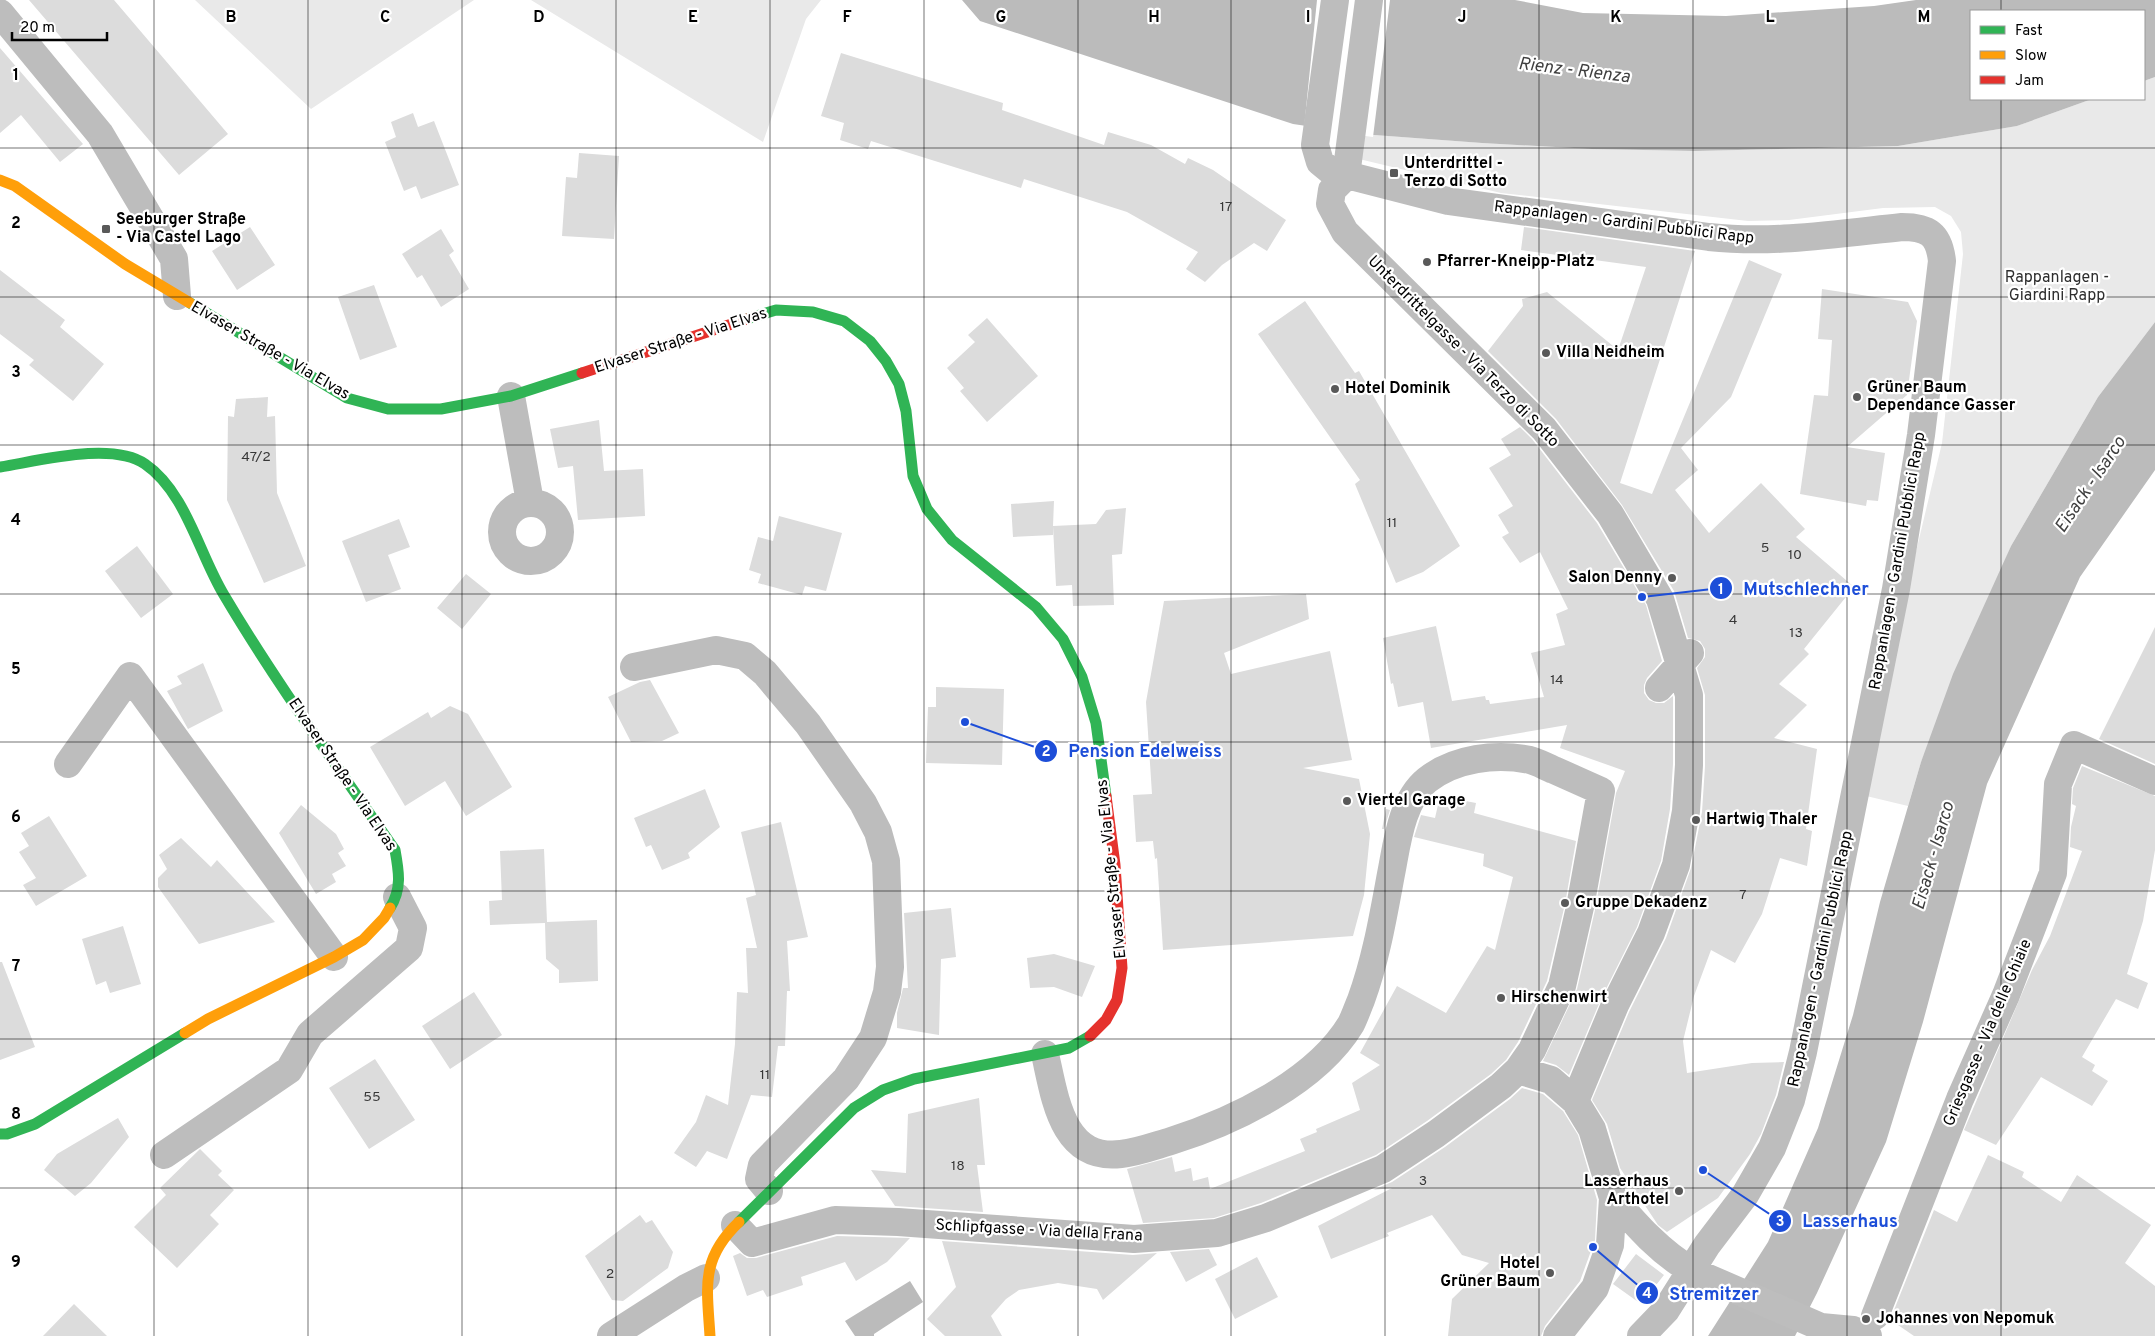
<svg xmlns="http://www.w3.org/2000/svg" width="2155" height="1336" font-family="Overpass,sans-serif">
<style>
.green{fill:#e9e9e9}
.water{fill:#bbb}
.pier{fill:#fff}
.building{fill:#dcdcdc}
.lines{fill:none;stroke-linecap:round;stroke-linejoin:round}
.street{stroke:#bdbdbd;stroke-width:28}
.fast{stroke:#30b455;stroke-width:11}
.slow{stroke:#ff9f0a;stroke-width:11}
.jam{stroke:#e5322d;stroke-width:11}
.grid{fill:none;stroke:#000;stroke-width:1;stroke-opacity:0.55}
.poi-dot{fill:#595959;stroke:#fff;stroke-width:2}
.labels{text-anchor:middle;dominant-baseline:central;stroke-width:4.5;stroke-linejoin:round;paint-order:stroke}
.number-label{font-size:14px;fill:#373737}
.poi-label{font-size:16px;font-weight:bold;fill:#000;stroke:#fff;text-anchor:start}
.street-label{font-size:16px;fill:#000;stroke:#fff}
.park-label{font-size:16px;fill:#2e2e2e;stroke:#fff}
.water-label{font-size:18px;font-style:italic;fill:#3f3f3f;stroke:#fff}
.grid-label{font-size:16px;text-anchor:middle;font-weight:bold;fill:#000;stroke:#fff;stroke-width:4.5;stroke-linejoin:round;paint-order:stroke}
.leader{fill:none;stroke:#1d4ed8;stroke-width:2}
.callout-dot{fill:#1d4ed8;stroke:#fff;stroke-width:2}
.mark-label{font-size:15px;text-anchor:middle;font-weight:bold;fill:#fff}
.callout-label{font-size:18px;text-anchor:middle;font-weight:bold;fill:#1d4ed8;stroke:#fff;stroke-width:4.5;stroke-linejoin:round;paint-order:stroke}
</style>
<rect width="100%" height="100%" fill="#fff"/>
<!-- green -->
<path class="green" d="M 195,0 L 474,0 L 311,109 Z
M 531,0 L 821,0 L 806,19 L 763,142 Z
M 2155,77 L 2155,322 L 2098,397 L 2011,546 L 1921,762 L 1908,806 L 1858,794 L 1942,443 L 1963,254 L 1961,232 L 1951,216 L 1935,207 L 1883,208 L 1789,220 L 1748,221 L 1501,193 L 1359,159 L 1361,134 L 1482,143 L 1592,149 L 1695,151 L 1898,146 L 2017,126 L 2092,99 L 2144,99 L 2144,81 Z"/>
<!-- water -->
<path class="water" d="M 962,0 L 1515,0 L 1583,13 L 1726,16 L 1874,6 L 1916,0 L 2155,0 L 2155,77 L 2144,81 L 2144,11 L 1971,11 L 1971,99 L 2092,99 L 2017,126 L 1898,146 L 1695,151 L 1592,149 L 1482,143 L 1361,134 L 1293,124 L 980,21 Z
M 2155,322 L 2155,470 L 2080,577 L 1987,784 L 1923,1022 L 1886,1142 L 1817,1293 L 1795,1336 L 1708,1336 L 1768,1242 L 1818,1128 L 1853,1015 L 1880,902 L 1921,762 L 1953,674 L 2011,546 L 2098,397 Z
M 910,1281 L 923,1302 L 874,1334 L 874,1336 L 855,1336 L 845,1321 Z"/>
<!-- pier -->
<path class="pier" d="M 1317,0 L 1390,0 L 1373,137 L 1304,128 Z"/>
<!-- building -->
<path class="building" d="M 29,0 L 114,0 L 228,134 L 179,175 Z
M 0,48 L 83,144 L 60,162 L 21,115 L 0,133 Z
M 841,53 L 1003,103 L 1002,110 L 1104,145 L 1108,132 L 1151,145 L 1185,164 L 1188,158 L 1213,170 L 1286,220 L 1267,251 L 1254,243 L 1222,265 L 1205,282 L 1186,269 L 1198,252 L 1127,212 L 1024,179 L 1021,188 L 871,141 L 868,149 L 840,140 L 844,123 L 821,116 Z
M 413,113 L 418,127 L 434,121 L 459,185 L 421,199 L 416,186 L 404,191 L 385,142 L 396,137 L 391,122 Z
M 579,153 L 619,156 L 614,239 L 562,236 L 566,177 L 577,178 Z
M 250,227 L 275,265 L 237,290 L 212,251 Z
M 1524,227 L 1695,251 L 1620,483 L 1652,494 L 1749,260 L 1782,274 L 1731,397 L 1681,448 L 1698,470 L 1675,490 L 1709,533 L 1761,483 L 1805,529 L 1796,537 L 1854,587 L 1804,649 L 1809,654 L 1779,684 L 1807,705 L 1774,738 L 1817,749 L 1806,829 L 1812,831 L 1807,866 L 1780,858 L 1762,914 L 1735,963 L 1711,950 L 1694,996 L 1683,1041 L 1687,1073 L 1752,1063 L 1784,1062 L 1776,1095 L 1761,1134 L 1750,1154 L 1718,1198 L 1667,1232 L 1658,1225 L 1620,1168 L 1607,1124 L 1592,1100 L 1629,1012 L 1666,938 L 1691,868 L 1702,812 L 1705,766 L 1705,695 L 1697,668 L 1705,657 L 1705,649 L 1700,641 L 1688,638 L 1674,591 L 1622,505 L 1556,419 L 1488,351 L 1523,306 L 1522,299 L 1547,292 L 1618,350 L 1646,267 L 1521,250 Z
M 441,229 L 454,251 L 449,255 L 469,289 L 441,307 L 422,275 L 417,278 L 402,254 Z
M 0,270 L 65,320 L 60,327 L 104,364 L 73,401 L 29,365 L 34,360 L 0,334 Z
M 374,285 L 397,347 L 360,360 L 338,297 Z
M 1822,289 L 1908,302 L 1917,321 L 1907,395 L 1847,447 L 1885,453 L 1878,501 L 1867,500 L 1866,506 L 1800,494 L 1814,395 L 1828,396 L 1832,340 L 1818,339 Z
M 1305,301 L 1355,373 L 1359,371 L 1460,546 L 1423,572 L 1396,583 L 1355,484 L 1360,480 L 1258,334 Z
M 987,318 L 1038,376 L 987,422 L 960,391 L 964,388 L 947,368 L 975,342 L 968,335 Z
M 268,397 L 267,417 L 275,416 L 277,493 L 306,566 L 264,583 L 227,500 L 228,416 L 234,417 L 236,399 Z
M 599,420 L 604,471 L 643,469 L 645,516 L 578,520 L 573,466 L 558,468 L 550,429 Z
M 1520,427 L 1532,439 L 1597,523 L 1646,605 L 1662,661 L 1647,678 L 1644,685 L 1644,693 L 1649,700 L 1656,703 L 1664,703 L 1673,696 L 1673,764 L 1670,809 L 1661,861 L 1637,927 L 1601,999 L 1569,1075 L 1556,1065 L 1543,1061 L 1577,989 L 1595,910 L 1616,793 L 1625,771 L 1560,748 L 1567,725 L 1431,748 L 1423,702 L 1398,707 L 1393,683 L 1391,684 L 1383,638 L 1436,626 L 1452,701 L 1485,696 L 1486,700 L 1489,700 L 1490,704 L 1544,697 L 1531,653 L 1565,645 L 1556,614 L 1568,609 L 1540,552 L 1520,563 L 1502,537 L 1509,533 L 1498,515 L 1513,506 L 1489,468 L 1511,455 L 1501,439 Z
M 1054,501 L 1053,526 L 1096,524 L 1106,510 L 1126,508 L 1122,554 L 1112,555 L 1114,605 L 1073,606 L 1072,585 L 1056,586 L 1053,526 L 1053,535 L 1013,537 L 1011,504 Z
M 779,516 L 842,533 L 826,591 L 805,586 L 802,595 L 758,583 L 761,574 L 749,570 L 758,537 L 773,541 Z
M 399,519 L 410,547 L 388,555 L 401,589 L 366,602 L 342,541 Z
M 137,546 L 173,594 L 141,618 L 105,571 Z
M 466,574 L 491,594 L 462,629 L 437,608 Z
M 1306,594 L 1309,619 L 1224,653 L 1231,674 L 1330,651 L 1352,760 L 1303,768 L 1359,779 L 1370,834 L 1364,895 L 1353,936 L 1163,950 L 1157,858 L 1155,859 L 1153,841 L 1136,842 L 1133,795 L 1152,794 L 1146,702 L 1164,601 Z
M 2155,627 L 2155,764 L 2099,739 Z
M 203,663 L 223,711 L 188,729 L 167,691 L 182,684 L 177,676 Z
M 650,680 L 679,733 L 662,741 L 631,742 L 608,697 L 640,682 Z
M 936,687 L 1004,689 L 1002,765 L 926,763 L 928,707 L 936,707 Z
M 450,706 L 468,714 L 512,787 L 466,816 L 445,781 L 405,806 L 370,747 L 428,712 L 431,718 Z
M 2082,766 L 2155,796 L 2155,850 L 2143,921 L 2127,974 L 2148,983 L 2138,1009 L 2116,999 L 2082,1057 L 2095,1065 L 2092,1071 L 2108,1081 L 2092,1106 L 2041,1077 L 1996,1145 L 1964,1130 L 2032,970 L 2050,936 L 2082,851 L 2070,847 L 2071,827 L 2076,806 L 2072,804 L 2073,788 Z
M 705,789 L 720,827 L 688,853 L 690,858 L 662,870 L 651,845 L 646,847 L 634,818 Z
M 1440,796 L 1476,803 L 1474,813 L 1576,841 L 1565,904 L 1547,981 L 1518,1042 L 1506,1060 L 1491,1074 L 1427,1121 L 1376,1155 L 1261,1203 L 1214,1218 L 1143,1223 L 1127,1169 L 1172,1157 L 1175,1172 L 1191,1168 L 1193,1181 L 1208,1177 L 1210,1189 L 1305,1151 L 1300,1139 L 1317,1132 L 1316,1129 L 1360,1110 L 1352,1083 L 1380,1065 L 1360,1053 L 1397,986 L 1446,1013 L 1487,946 L 1495,950 L 1513,877 L 1483,866 L 1484,854 L 1414,837 L 1421,815 L 1435,818 Z
M 301,805 L 336,834 L 344,849 L 338,853 L 346,866 L 332,874 L 336,882 L 316,894 L 279,833 Z
M 1386,809 L 1390,810 L 1384,829 L 1382,829 Z
M 49,816 L 87,876 L 36,906 L 23,885 L 36,878 L 19,852 L 29,846 L 21,833 Z
M 781,822 L 808,937 L 787,941 L 790,991 L 787,991 L 785,1046 L 778,1046 L 772,1097 L 751,1095 L 727,1159 L 707,1151 L 696,1167 L 674,1153 L 696,1122 L 706,1095 L 728,1105 L 735,1044 L 737,992 L 748,993 L 746,948 L 757,948 L 746,898 L 756,895 L 741,832 Z
M 181,838 L 211,867 L 217,860 L 275,922 L 199,944 L 158,887 L 158,878 L 167,869 L 159,855 Z
M 544,849 L 547,922 L 597,920 L 598,981 L 559,983 L 559,970 L 546,959 L 545,923 L 490,925 L 489,901 L 502,900 L 500,851 Z
M 951,908 L 956,957 L 941,959 L 939,1035 L 897,1028 L 897,1013 L 903,988 L 908,988 L 904,913 Z
M 123,926 L 141,984 L 110,993 L 106,981 L 96,985 L 82,939 Z
M 1054,954 L 1095,966 L 1082,997 L 1054,987 L 1030,988 L 1027,958 Z
M 0,962 L 2,962 L 35,1047 L 0,1060 Z
M 474,992 L 502,1035 L 450,1069 L 422,1026 Z
M 375,1059 L 415,1120 L 369,1149 L 329,1088 Z
M 1522,1088 L 1543,1094 L 1563,1111 L 1578,1135 L 1597,1200 L 1595,1240 L 1580,1281 L 1545,1326 L 1541,1336 L 1448,1336 L 1452,1299 L 1489,1263 L 1462,1255 L 1432,1215 L 1387,1233 L 1389,1236 L 1331,1259 L 1318,1226 L 1392,1188 L 1373,1190 L 1392,1182 L 1445,1147 L 1510,1099 Z
M 979,1098 L 985,1165 L 977,1165 L 983,1212 L 895,1206 L 871,1170 L 906,1173 L 908,1114 Z
M 118,1118 L 129,1137 L 91,1183 L 75,1196 L 44,1170 L 57,1154 Z
M 200,1149 L 222,1171 L 218,1175 L 234,1190 L 210,1215 L 219,1224 L 177,1268 L 134,1227 L 166,1195 L 160,1188 Z
M 1988,1155 L 2024,1172 L 2022,1177 L 2061,1202 L 2077,1175 L 2151,1225 L 2125,1263 L 2155,1286 L 2155,1336 L 1914,1336 L 1898,1325 L 1905,1314 L 1894,1310 L 1934,1210 L 1957,1222 Z
M 640,1215 L 646,1223 L 652,1220 L 673,1252 L 668,1268 L 623,1301 L 612,1300 L 585,1256 Z
M 837,1236 L 910,1238 L 887,1262 L 856,1281 L 845,1262 L 801,1277 L 803,1285 L 767,1297 L 763,1290 L 747,1296 L 733,1256 L 740,1253 L 747,1258 L 756,1258 Z
M 942,1241 L 1133,1255 L 1157,1253 L 1103,1300 L 1097,1289 L 1058,1283 L 1019,1290 L 1006,1299 L 991,1316 L 1002,1336 L 945,1336 L 927,1319 L 956,1287 Z
M 1209,1249 L 1217,1265 L 1186,1282 L 1170,1252 Z
M 1636,1254 L 1664,1275 L 1641,1304 L 1613,1284 Z
M 1257,1257 L 1278,1297 L 1235,1319 L 1215,1279 Z
M 74,1304 L 107,1336 L 43,1336 Z"/>
<g class="lines">
<!-- street -->
<path class="street" d="M 1335,0 L 1315,145 L 1320,162 L 1331,171 L 1448,201 L 1709,237 C 1774,244 1837,234 1902,227 C 1928,227 1939,234 1942,261 L 1921,435 L 1896,589 L 1803,1052 L 1791,1100 L 1772,1148 L 1745,1195 L 1707,1245 L 1666,1310 L 1641,1336
M 0,13 L 100,134 L 174,259 L 177,296
M 1346,176 L 1332,190 L 1330,204 L 1345,232 L 1544,429 L 1610,514 L 1660,599 L 1689,695 L 1689,765 L 1686,811 L 1676,865 L 1651,933 L 1615,1005 L 1575,1101
M 1346,176 L 1369,0
M 511,396 L 530,502
M502 532a29 29 0 1 1 58 0a29 29 0 1 1-58 0Z
M 634,667 L 716,650 L 745,656 L 765,673 L 808,724 L 863,803 L 878,832 L 886,861 L 890,967 L 887,992 L 873,1038 L 846,1079 L 762,1165 L 759,1179 L 769,1191
M 1659,688 L 1690,653
M 68,764 L 130,676 L 334,957
M 1518,1070 L 1551,1080 L 1575,1101 L 1592,1129 L 1613,1198 L 1610,1245 L 1595,1288 L 1557,1336
M 164,1155 L 289,1070 L 310,1034 L 409,948 L 413,928 L 397,897
M 1613,1198 C 1637,1226 1660,1252 1692,1271 L 1821,1327 L 1853,1330 L 1868,1336
M 735,1225 L 752,1243 L 835,1220 L 898,1222 L 1134,1239 L 1217,1233 L 1266,1218 L 1383,1169 L 1436,1134 L 1501,1086 L 1518,1070 L 1532,1050 L 1562,986 L 1580,907 L 1601,791 C 1585,784 1570,777 1554,770 C 1546,767 1538,762 1530,760 C 1496,753 1455,758 1427,780 C 1401,801 1397,844 1391,874 C 1383,917 1376,959 1361,1000 C 1358,1007 1355,1016 1351,1024 C 1316,1082 1234,1121 1171,1141 C 1154,1146 1138,1152 1121,1154 C 1062,1161 1055,1098 1045,1054
M 1875,1316 L 1960,1099 L 2006,995 L 2053,873 L 2058,784 L 2074,745 L 2155,781
M 611,1336 L 686,1288 L 706,1278"/>
<!-- fast -->
<path class="fast" d="M 190,303 L 347,398 L 388,409 L 441,409 L 511,396 L 582,373
M 747,319 L 776,310 L 813,312 L 844,321 L 870,341 L 886,361 L 899,384 L 906,411 L 913,476 L 927,509 L 952,540 L 1036,607 L 1063,639 L 1082,677 L 1096,723 L 1106,796
M 0,467 C 38,461 112,441 145,464 C 186,492 199,554 224,595 C 276,683 337,766 395,850 C 399,872 402,889 390,908
M 0,1134 L 7,1134 L 35,1124 L 185,1033
M 739,1222 L 854,1108 L 883,1090 L 914,1079 L 1069,1048 L 1090,1036"/>
<!-- slow -->
<path class="slow" d="M 0,180 L 15,186 L 125,264 L 190,303
M 185,1033 L 208,1019 L 334,957 L 363,940 L 384,918 L 390,908
M 710,1336 C 707,1287 700,1259 739,1222"/>
<!-- jam -->
<path class="jam" d="M 582,373 L 747,319
M 1090,1036 L 1106,1020 L 1117,1000 L 1122,968 L 1115,865 L 1106,796"/>
</g>
<!-- grid -->
<path class="grid" d="M 154,0 L 154,1336M 308,0 L 308,1336M 462,0 L 462,1336M 616,0 L 616,1336M 770,0 L 770,1336M 924,0 L 924,1336M 1078,0 L 1078,1336M 1231,0 L 1231,1336M 1385,0 L 1385,1336M 1539,0 L 1539,1336M 1693,0 L 1693,1336M 1847,0 L 1847,1336M 2001,0 L 2001,11M 2001,99 L 2001,1336M 0,148 L 2155,148M 0,297 L 2155,297M 0,445 L 2155,445M 0,594 L 2155,594M 0,742 L 2155,742M 0,891 L 2155,891M 0,1039 L 2155,1039M 0,1188 L 2155,1188"/>
<!-- markers -->
<g class="poi-dot">
<rect x="1389" y="168" width="10" height="10" rx="2.5"/>
<rect x="101" y="224" width="10" height="10" rx="2.5"/>
<circle cx="1427" cy="262" r="5"/>
<circle cx="1546" cy="353" r="5"/>
<circle cx="1335" cy="389" r="5"/>
<circle cx="1857" cy="397" r="5"/>
<circle cx="1672" cy="578" r="5"/>
<circle cx="1347" cy="801" r="5"/>
<circle cx="1696" cy="820" r="5"/>
<circle cx="1565" cy="903" r="5"/>
<circle cx="1501" cy="998" r="5"/>
<circle cx="1679" cy="1191" r="5"/>
<circle cx="1550" cy="1273" r="5"/>
<circle cx="1866" cy="1319" r="5"/>
</g>
<g class="labels">
<!-- number labels -->
<g class="number-label">
<text x="1226" y="207">17</text>
<text x="256" y="457">47/2</text>
<text x="1392" y="523">11</text>
<text x="1765" y="548">5</text>
<text x="1795" y="555">10</text>
<text x="1733" y="620">4</text>
<text x="1796" y="633">13</text>
<text x="1557" y="680">14</text>
<text x="1743" y="895">7</text>
<text x="765" y="1075">11</text>
<text x="372" y="1097">55</text>
<text x="958" y="1166">18</text>
<text x="1423" y="1181">3</text>
<text x="610" y="1274">2</text>
</g>
<!-- poi labels -->
<g class="poi-label">
<text x="1404" y="164">Unterdrittel -<tspan x="1404" dy="18">Terzo di Sotto</tspan></text>
<text x="116" y="220">Seeburger Straße<tspan x="116" dy="18">- Via Castel Lago</tspan></text>
<text x="1437" y="262">Pfarrer-Kneipp-Platz</text>
<text x="1556" y="353">Villa Neidheim</text>
<text x="1867" y="388">Grüner Baum<tspan x="1867" dy="18">Dependance Gasser</tspan></text>
<text x="1345" y="389">Hotel Dominik</text>
<text x="1662" y="578" text-anchor="end">Salon Denny</text>
<text x="1357" y="801">Viertel Garage</text>
<text x="1706" y="820">Hartwig Thaler</text>
<text x="1575" y="903">Gruppe Dekadenz</text>
<text x="1511" y="998">Hirschenwirt</text>
<text x="1669" y="1182" text-anchor="end">Lasserhaus<tspan x="1669" dy="18">Arthotel</tspan></text>
<text x="1540" y="1264" text-anchor="end">Hotel<tspan x="1540" dy="18">Grüner Baum</tspan></text>
<text x="1876" y="1319">Johannes von Nepomuk</text>
</g>
<!-- street labels -->
<g class="street-label">
<text transform="translate(1624 223) rotate(7)">Rappanlagen - Gardini Pubblici Rapp</text>
<text transform="translate(681 341) rotate(-18)">Elvaser Straße - Via Elvas</text>
<text transform="translate(270 351) rotate(30)">Elvaser Straße - Via Elvas</text>
<text transform="translate(1463 352) rotate(45)">Unterdrittelgasse - Via Terzo di Sotto</text>
<text transform="translate(1898 561) rotate(-80)">Rappanlagen - Gardini Pubblici Rapp</text>
<text transform="translate(342 775) rotate(56)">Elvaser Straße - Via Elvas</text>
<text transform="translate(1112 869) rotate(-96)">Elvaser Straße - Via Elvas</text>
<text transform="translate(1821 959) rotate(-78)">Rappanlagen - Gardini Pubblici Rapp</text>
<text transform="translate(1988 1033) rotate(-67)">Griesgasse - Via delle Ghiaie</text>
<text transform="translate(1039 1231) rotate(3)">Schlipfgasse - Via della Frana</text>
</g>
<!-- park labels -->
<g class="park-label">
<text x="2057" y="278">Rappanlagen -<tspan x="2057" dy="18">Giardini Rapp</tspan></text>
</g>
<!-- water labels -->
<g class="water-label">
<text transform="translate(1574 71) rotate(7)">Rienz - Rienza</text>
<text transform="translate(2091 485) rotate(-56)">Eisack - Isarco</text>
<text transform="translate(1934 856) rotate(-74)">Eisack - Isarco</text>
</g>
</g>
<g class="grid-label">
<text x="231" y="22">B</text>
<text x="385" y="22">C</text>
<text x="539" y="22">D</text>
<text x="693" y="22">E</text>
<text x="847" y="22">F</text>
<text x="1001" y="22">G</text>
<text x="1154" y="22">H</text>
<text x="1308" y="22">I</text>
<text x="1462" y="22">J</text>
<text x="1616" y="22">K</text>
<text x="1770" y="22">L</text>
<text x="1924" y="22">M</text>
<text x="16" y="80">1</text>
<text x="16" y="228">2</text>
<text x="16" y="377">3</text>
<text x="16" y="525">4</text>
<text x="16" y="674">5</text>
<text x="16" y="822">6</text>
<text x="16" y="971">7</text>
<text x="16" y="1119">8</text>
<text x="16" y="1267">9</text>
</g>
<!-- callouts -->
<path class="leader" d="M1642 597L1721 588M965 722L1046 751M1703 1170L1780 1221M1593 1247L1647 1293"/>
<g class="callout-dot">
<circle cx="1642" cy="597" r="5"/>
<circle cx="965" cy="722" r="5"/>
<circle cx="1703" cy="1170" r="5"/>
<circle cx="1593" cy="1247" r="5"/>
<circle cx="1721" cy="588" r="12"/>
<circle cx="1046" cy="751" r="12"/>
<circle cx="1780" cy="1221" r="12"/>
<circle cx="1647" cy="1293" r="12"/>
</g>
<g class="mark-label">
<text x="1721" y="594">1</text>
<text x="1046" y="756">2</text>
<text x="1780" y="1226">3</text>
<text x="1647" y="1298">4</text>
</g>
<g class="callout-label">
<text x="1806" y="595">Mutschlechner</text>
<text x="1145" y="757">Pension Edelweiss</text>
<text x="1850" y="1227">Lasserhaus</text>
<text x="1714" y="1300">Stremitzer</text>
</g>
<!-- legend -->
<rect x="1970" y="10" width="175" height="90" fill="#ffffff" stroke="#999999"/>
<rect x="1980" y="26" width="25" height="8" fill="#30b455" stroke="#999999"/>
<text x="2015" y="35" font-size="15" fill="#000000">Fast</text>
<rect x="1980" y="51" width="25" height="8" fill="#ff9f0a" stroke="#999999"/>
<text x="2015" y="60" font-size="15" fill="#000000">Slow</text>
<rect x="1980" y="76" width="25" height="8" fill="#e5322d" stroke="#999999"/>
<text x="2015" y="85" font-size="15" fill="#000000">Jam</text>
<!-- scale -->
<path d="M12 32v8h95v-8" fill="none" stroke="#000000" stroke-width="2.5"/>
<text x="20" y="32" font-size="15" fill="#000000" stroke="#ffffff" stroke-width="4" paint-order="stroke">20 m</text>
</svg>
